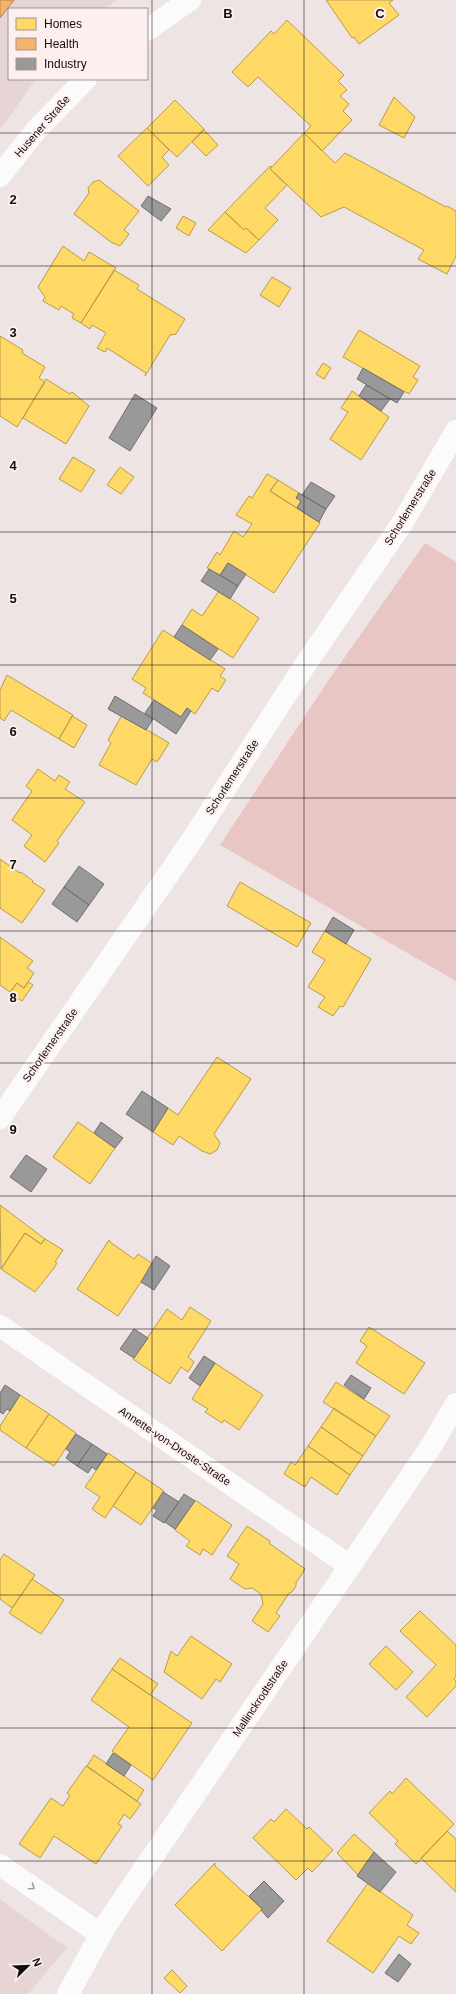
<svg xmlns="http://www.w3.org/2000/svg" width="456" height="1994" font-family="Arial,sans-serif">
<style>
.built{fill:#e6d5d4}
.green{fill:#e7c6c4}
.homes{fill:#ffd966;stroke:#b89c4c}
.health{fill:#f6b26b;stroke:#b2814f}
.industry{fill:#999;stroke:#716f6f}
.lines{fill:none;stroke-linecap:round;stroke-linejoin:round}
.minor{stroke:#fcfbfb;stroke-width:22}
.oneway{stroke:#9f9c9c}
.grid{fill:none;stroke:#130e0e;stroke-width:1;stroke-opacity:0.55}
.labels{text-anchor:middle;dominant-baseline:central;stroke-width:4;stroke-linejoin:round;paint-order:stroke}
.street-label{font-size:11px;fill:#130e0e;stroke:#fdefee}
.grid-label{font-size:13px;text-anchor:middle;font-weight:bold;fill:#130e0e;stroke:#fdefee;stroke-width:4;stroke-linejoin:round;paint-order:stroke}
</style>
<rect width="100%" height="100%" fill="#eee4e4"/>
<!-- built -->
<path class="built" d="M 0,0 L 117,0 L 104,9 L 9,9 L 9,79 L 36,79 L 0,130 Z
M 0,1899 L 67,1948 L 28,1994 L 0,1994 Z"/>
<!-- green -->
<path class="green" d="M 425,543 L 456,562 L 456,981 L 220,845 L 328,681 Z"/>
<!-- homes -->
<path class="homes" d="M 326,0 L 393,0 L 389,3 L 399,15 L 359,44 L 354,37 L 352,38 Z
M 287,20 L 344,75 L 338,81 L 347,90 L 340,96 L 349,104 L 343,111 L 352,120 L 322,151 L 304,133 L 311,126 L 258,77 L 248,87 L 232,72 L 271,31 L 274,34 Z
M 394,97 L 415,117 L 404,138 L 379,125 Z
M 175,100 L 204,129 L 177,157 L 147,128 Z
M 147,128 L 169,150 L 162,157 L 169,165 L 148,186 L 118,156 Z
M 204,130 L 218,145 L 206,156 L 192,142 Z
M 304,133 L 335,163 L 345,153 L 446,207 L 447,206 L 456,211 L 456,256 L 447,274 L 418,259 L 424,250 L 344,207 L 321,217 L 270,169 Z
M 270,166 L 272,167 L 270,169 L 287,185 L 265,208 L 278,220 L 259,240 L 246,228 L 244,230 L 225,212 Z
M 99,180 L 139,211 L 124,230 L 129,234 L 120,246 L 111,242 L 74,214 L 89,193 L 88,188 L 93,182 Z
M 225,212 L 244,230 L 246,228 L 259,240 L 246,253 L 208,230 Z
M 183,216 L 196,223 L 189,236 L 176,228 Z
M 63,246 L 84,261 L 89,252 L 116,268 L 81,323 L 72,318 L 74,314 L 61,306 L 59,310 L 43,301 L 45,297 L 38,287 Z
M 114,270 L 139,285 L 137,289 L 185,319 L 176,334 L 170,335 L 145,376 L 146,373 L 107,348 L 105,352 L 97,348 L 106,333 L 92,325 L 90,329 L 81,323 Z
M 272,277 L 291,288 L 279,307 L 260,295 Z
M 359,330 L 420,366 L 413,377 L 418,380 L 409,394 L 343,357 Z
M 0,336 L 23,350 L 22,353 L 45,367 L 39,378 L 45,382 L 17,427 L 0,416 Z
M 323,363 L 331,368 L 324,379 L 316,374 Z
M 46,379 L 70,394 L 72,392 L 89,406 L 66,444 L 23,418 Z
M 352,391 L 389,417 L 361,460 L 330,439 L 348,412 L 341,408 Z
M 73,457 L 95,470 L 81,492 L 59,479 Z
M 120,467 L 134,477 L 121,494 L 107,485 Z
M 267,474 L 278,480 L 270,491 L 320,523 L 274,593 L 228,563 L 220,575 L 207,568 L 217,552 L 220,555 L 234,531 L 243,537 L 252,524 L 236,515 L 249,496 L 252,498 Z
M 278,480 L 299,493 L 296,498 L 301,501 L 297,508 L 270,491 Z
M 219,591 L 259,618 L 233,658 L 182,625 L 192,609 L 202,616 Z
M 163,630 L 225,669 L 220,676 L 226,680 L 218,692 L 212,688 L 195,714 L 187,708 L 181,717 L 143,693 L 146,688 L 132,679 Z
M 7,675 L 73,715 L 59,739 L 11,710 L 4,721 L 0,718 L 0,690 Z
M 122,715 L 169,743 L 157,762 L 152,759 L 136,785 L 99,765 L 111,743 L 108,740 Z
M 72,716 L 87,725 L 74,748 L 59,739 Z
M 38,769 L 55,781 L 59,775 L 70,782 L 65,789 L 85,802 L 57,841 L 59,843 L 45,862 L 24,846 L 32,835 L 12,820 L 32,791 L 26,786 Z
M 0,859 L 20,873 L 21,872 L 33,881 L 32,882 L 45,890 L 22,923 L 0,908 Z
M 240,882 L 311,923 L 297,947 L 227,906 Z
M 325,931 L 371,959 L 343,1007 L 340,1006 L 333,1016 L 318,1007 L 325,997 L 308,987 L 325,960 L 312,952 Z
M 0,937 L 33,961 L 27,968 L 34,973 L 24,988 L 17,983 L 10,992 L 0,985 Z
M 28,982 L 33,985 L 22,1001 L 10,993 L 17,983 L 24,988 Z
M 217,1057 L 251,1079 L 214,1134 L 220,1143 L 217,1150 L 210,1154 L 202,1151 L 179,1136 L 173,1145 L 153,1132 L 168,1108 L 178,1115 Z
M 78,1122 L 115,1148 L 90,1184 L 53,1157 Z
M 0,1205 L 45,1239 L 41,1244 L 25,1233 L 1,1269 Z
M 25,1233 L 41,1244 L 45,1239 L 63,1250 L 55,1262 L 57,1263 L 54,1268 L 35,1292 L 1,1269 Z
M 109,1240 L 110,1242 L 134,1259 L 138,1254 L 153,1264 L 118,1316 L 77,1289 Z
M 190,1307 L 211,1321 L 188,1357 L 194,1362 L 188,1372 L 181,1367 L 170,1384 L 133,1359 L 167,1309 L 182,1320 Z
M 369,1327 L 425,1363 L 404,1394 L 356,1363 L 367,1346 L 360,1341 Z
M 215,1363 L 263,1395 L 239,1430 L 224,1420 L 222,1423 L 205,1412 L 208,1409 L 192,1399 Z
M 336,1382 L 390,1416 L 376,1436 L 323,1402 Z
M 20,1395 L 49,1414 L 26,1448 L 0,1430 L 0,1426 Z
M 334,1408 L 376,1436 L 363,1456 L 321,1427 Z
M 49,1414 L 76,1433 L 54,1466 L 26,1448 Z
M 321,1427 L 363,1456 L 350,1475 L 308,1446 Z
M 308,1446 L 350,1475 L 337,1495 L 311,1477 L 305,1487 L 284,1474 L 291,1462 L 295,1465 Z
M 108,1453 L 136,1472 L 105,1518 L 92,1509 L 100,1497 L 85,1487 Z
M 136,1472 L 164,1491 L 141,1525 L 113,1506 Z
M 195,1500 L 232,1525 L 212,1555 L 203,1549 L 200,1555 L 186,1546 L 190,1541 L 175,1530 Z
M 247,1526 L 270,1541 L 269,1543 L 305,1569 L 296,1583 L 296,1586 L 292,1592 L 289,1593 L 276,1613 L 280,1616 L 268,1632 L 252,1621 L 263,1604 L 261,1594 L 252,1588 L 245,1589 L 230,1579 L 239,1564 L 227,1556 Z
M 4,1554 L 35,1575 L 12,1608 L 0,1599 L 0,1560 Z
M 32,1579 L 64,1600 L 41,1634 L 9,1613 Z
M 420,1611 L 456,1645 L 456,1676 L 454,1679 L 456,1681 L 456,1686 L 427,1717 L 406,1697 L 436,1665 L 400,1631 Z
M 191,1636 L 232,1664 L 220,1682 L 216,1679 L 202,1699 L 164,1672 L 171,1651 L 177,1656 Z
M 386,1646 L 413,1672 L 396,1690 L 369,1664 Z
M 120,1658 L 158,1684 L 150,1695 L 112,1669 Z
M 112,1669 L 192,1723 L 153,1780 L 112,1751 L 129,1727 L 91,1700 Z
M 94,1755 L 144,1790 L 137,1801 L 87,1766 Z
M 86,1766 L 141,1804 L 130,1819 L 124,1814 L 118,1824 L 122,1826 L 96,1864 L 54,1836 L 40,1858 L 19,1844 L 51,1798 L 63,1806 L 70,1795 L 67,1793 Z
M 406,1778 L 454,1824 L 416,1864 L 395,1844 L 398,1841 L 369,1813 L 390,1791 L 392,1794 Z
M 286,1809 L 307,1829 L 309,1827 L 333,1850 L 312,1872 L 308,1868 L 296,1880 L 253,1838 L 271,1819 L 274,1822 Z
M 447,1831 L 456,1839 L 456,1892 L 421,1858 Z
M 354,1834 L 374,1852 L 358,1875 L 337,1853 Z
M 215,1863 L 215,1866 L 262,1909 L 222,1951 L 175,1905 Z
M 368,1883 L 413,1915 L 407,1925 L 419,1933 L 411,1944 L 399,1936 L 373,1973 L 327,1941 Z
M 172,1970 L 187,1986 L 180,1993 L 164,1978 Z"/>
<!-- health -->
<path class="health" d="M 0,0 L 14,0 L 0,18 Z"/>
<!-- industry -->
<path class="industry" d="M 148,196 L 171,209 L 161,221 L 141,206 Z
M 363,368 L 404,392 L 397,403 L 357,379 Z
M 366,385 L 390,399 L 381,411 L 359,396 Z
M 135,394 L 157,408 L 130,451 L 109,438 Z
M 311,482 L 335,496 L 326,509 L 302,495 Z
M 299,493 L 326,509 L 319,522 L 297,508 L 301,501 L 296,498 Z
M 228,563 L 246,574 L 238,586 L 220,575 Z
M 209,569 L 238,586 L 230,599 L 201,581 Z
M 182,625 L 218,649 L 210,660 L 174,637 Z
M 115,696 L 153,719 L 146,730 L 108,709 Z
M 154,700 L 181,717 L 187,708 L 191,711 L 176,734 L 145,713 Z
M 79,866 L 104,884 L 89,905 L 64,887 Z
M 64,887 L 89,905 L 77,922 L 52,904 Z
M 333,917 L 354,930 L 346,944 L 325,931 Z
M 142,1091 L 168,1108 L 153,1132 L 126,1114 Z
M 101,1122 L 123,1138 L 115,1148 L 94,1133 Z
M 26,1155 L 47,1169 L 31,1192 L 10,1177 Z
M 156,1256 L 170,1266 L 154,1290 L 141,1282 Z
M 134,1329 L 148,1338 L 134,1358 L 120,1349 Z
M 204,1356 L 215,1363 L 200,1386 L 189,1378 Z
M 351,1375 L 371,1388 L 364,1399 L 344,1385 Z
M 5,1385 L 20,1395 L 10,1411 L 7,1409 L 3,1414 L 0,1412 L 0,1393 Z
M 76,1434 L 92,1444 L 77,1466 L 66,1458 L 70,1452 L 66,1449 Z
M 92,1444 L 107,1454 L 96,1470 L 92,1467 L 88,1473 L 77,1466 Z
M 163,1492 L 179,1502 L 164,1523 L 153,1516 L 157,1510 L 153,1508 Z
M 184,1494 L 195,1501 L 175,1529 L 165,1522 Z
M 113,1753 L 131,1765 L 124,1776 L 106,1764 Z
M 374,1852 L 396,1872 L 380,1892 L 357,1876 Z
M 264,1881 L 284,1901 L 268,1918 L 261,1910 L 262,1909 L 249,1896 Z
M 399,1954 L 411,1964 L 398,1982 L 385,1973 Z"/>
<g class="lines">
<!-- minor -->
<path class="minor" d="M 147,30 L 190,0
M 0,176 L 37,129 L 86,79
M 0,1118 L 192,840 L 305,665 L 403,522 L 456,431
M 0,1326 L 350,1566
M 0,1865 L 100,1934
M 68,1994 L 106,1925 L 350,1566 L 430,1448 L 456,1404"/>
</g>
<!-- one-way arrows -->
<defs><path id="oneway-chevron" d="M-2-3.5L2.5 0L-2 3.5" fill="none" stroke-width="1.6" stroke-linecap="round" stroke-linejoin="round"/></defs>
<use class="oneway" href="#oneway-chevron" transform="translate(32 1887) rotate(35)"/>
<!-- grid -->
<path class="grid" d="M 152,0 L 152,1994M 304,0 L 304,1994M 0,133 L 456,133M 0,266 L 456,266M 0,399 L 456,399M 0,532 L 456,532M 0,665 L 456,665M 0,798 L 456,798M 0,931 L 456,931M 0,1063 L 456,1063M 0,1196 L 456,1196M 0,1329 L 456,1329M 0,1462 L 456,1462M 0,1595 L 456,1595M 0,1728 L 456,1728M 0,1861 L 456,1861"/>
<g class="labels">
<!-- street labels -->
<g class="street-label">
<text transform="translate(42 126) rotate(-49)">Husener Straße</text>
<text transform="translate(410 507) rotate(-58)">Schorlemerstraße</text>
<text transform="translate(232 777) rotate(-57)">Schorlemerstraße</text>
<text transform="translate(50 1045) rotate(-55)">Schorlemerstraße</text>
<text transform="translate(175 1446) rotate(34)">Annette-von-Droste-Straße</text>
<text transform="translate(260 1698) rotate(-56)">Mallinckrodtstraße</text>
</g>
</g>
<g class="grid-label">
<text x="228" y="18">B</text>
<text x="380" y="18">C</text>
<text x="13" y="204">2</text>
<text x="13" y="337">3</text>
<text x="13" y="470">4</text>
<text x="13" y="603">5</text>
<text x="13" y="736">6</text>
<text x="13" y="869">7</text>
<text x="13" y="1002">8</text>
<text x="13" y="1134">9</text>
</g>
<!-- legend -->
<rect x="8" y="8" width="140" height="72" fill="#fdefee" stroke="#9f9594"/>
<rect x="16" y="18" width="20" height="12" fill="#ffd966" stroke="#9f9594"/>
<text x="44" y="28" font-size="12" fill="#130e0e">Homes</text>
<rect x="16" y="38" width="20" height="12" fill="#f6b26b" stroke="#9f9594"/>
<text x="44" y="48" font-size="12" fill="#130e0e">Health</text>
<rect x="16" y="58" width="20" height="12" fill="#999999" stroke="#9f9594"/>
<text x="44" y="68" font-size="12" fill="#130e0e">Industry</text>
<!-- north arrow -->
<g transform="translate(28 1966) rotate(67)" stroke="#fdefee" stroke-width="3" paint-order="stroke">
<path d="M0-3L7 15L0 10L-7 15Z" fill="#130e0e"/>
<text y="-6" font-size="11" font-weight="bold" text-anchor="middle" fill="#130e0e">N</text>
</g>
</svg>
